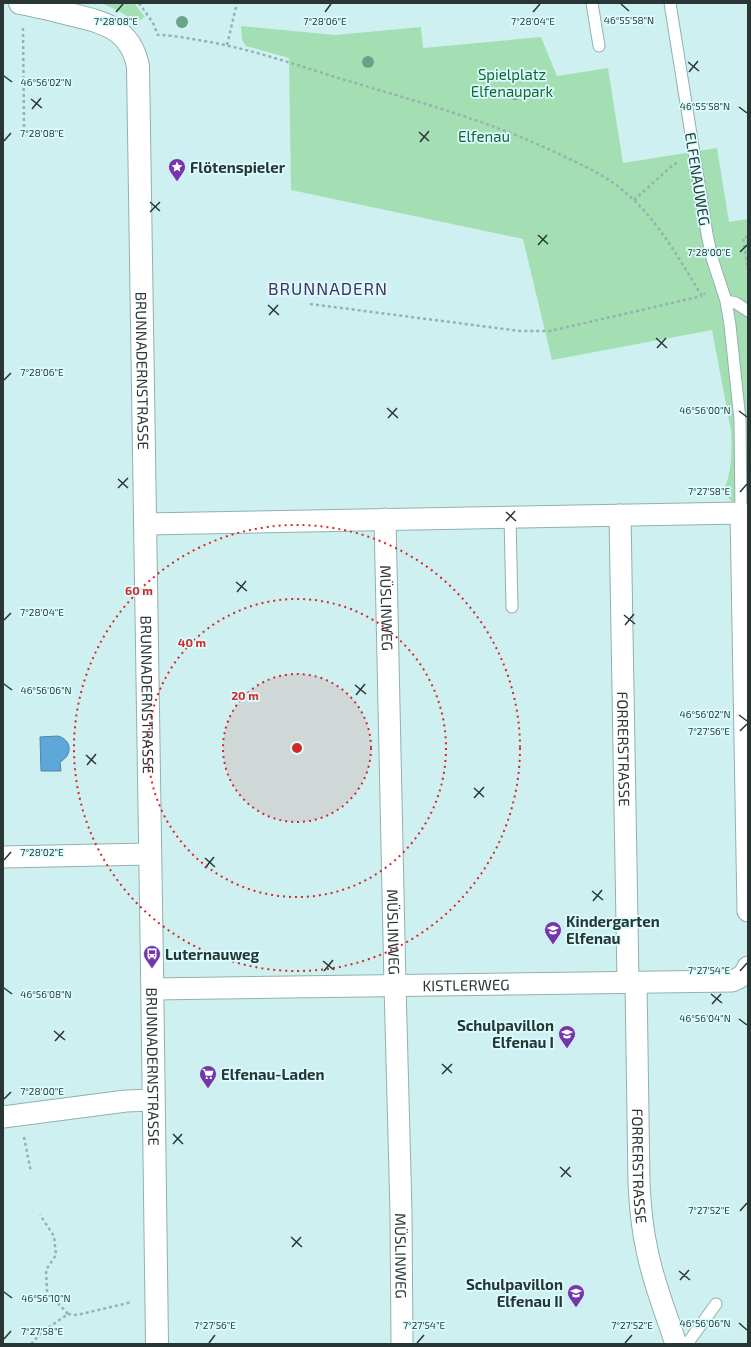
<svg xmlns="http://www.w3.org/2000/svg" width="751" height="1347" font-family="'Exo 2',sans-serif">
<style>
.green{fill:#a3dfb2}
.water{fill:#5da8d9;stroke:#4d86a8}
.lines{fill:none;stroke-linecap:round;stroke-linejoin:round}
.service-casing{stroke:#91b1b0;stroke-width:13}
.minor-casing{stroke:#91b1b0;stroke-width:23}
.tertiary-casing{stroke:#91b1b0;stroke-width:24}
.path{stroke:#97b1b1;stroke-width:2.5;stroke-dasharray:3 3;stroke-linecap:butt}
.service{stroke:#fff;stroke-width:11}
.minor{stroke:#fff;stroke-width:21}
.tertiary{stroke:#fff;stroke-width:22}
.tree{fill:#69a48a}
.ticks{fill:none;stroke:#293636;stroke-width:1.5}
.ring{fill:none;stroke:#d62828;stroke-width:2;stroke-dasharray:2 4}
.labels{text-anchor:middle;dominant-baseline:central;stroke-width:3.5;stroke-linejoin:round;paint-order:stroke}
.park-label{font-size:15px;fill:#156536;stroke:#dcfdfd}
.poi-label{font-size:15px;font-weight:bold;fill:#293636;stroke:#dcfdfd;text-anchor:start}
.street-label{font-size:15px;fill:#293636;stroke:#dcfdfd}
.quarter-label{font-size:17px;letter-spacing:1px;fill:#4a2e67;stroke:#dcfdfd}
.ticks-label{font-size:10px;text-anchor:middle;fill:#293636;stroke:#dcfdfd;stroke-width:3.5;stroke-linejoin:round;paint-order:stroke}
.centre{fill:#d62828;stroke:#dcfdfd;stroke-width:2}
.ring-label{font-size:12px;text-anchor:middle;font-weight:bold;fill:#d62828;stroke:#dcfdfd;stroke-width:3.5;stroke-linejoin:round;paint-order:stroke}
</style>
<rect width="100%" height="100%" fill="#cff0f0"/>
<!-- green -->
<path class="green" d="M 99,3 L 134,3 L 145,17 L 135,23 C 124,13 113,7 99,3 Z
M 241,26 L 335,35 L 421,27 L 423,48 L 541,37 L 557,76 L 608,68 L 623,163 L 717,148 L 729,222 L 748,219 L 748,508 L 738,508 L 723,492 C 732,474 732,450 731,431 L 712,330 L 552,360 L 523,239 L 291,190 L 289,58 L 246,46 L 242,40 Z"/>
<!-- water -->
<path class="water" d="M 58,736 C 72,740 73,755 60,762 L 61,771 L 41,771 L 40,737 Z"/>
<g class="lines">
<defs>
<path id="service" d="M 592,3 L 599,46
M 670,3 L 707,234 L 712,258 L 726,301 L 730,325 L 740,420 L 741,513 L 745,513
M 726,301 L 736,303 L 748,311
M 510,517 L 512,607
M 687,1344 L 716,1304"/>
<g id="minor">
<path id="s1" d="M 620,515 L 628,982"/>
<path id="s2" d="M 385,519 L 395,985 L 401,1212 L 402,1344"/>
<path d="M 145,524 L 741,513 L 748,911"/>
<path d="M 3,857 L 150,854"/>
<path id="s3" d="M 636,982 L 639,1183 C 640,1205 642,1228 647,1250 C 653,1282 666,1313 676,1344"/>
<path id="s4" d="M 153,989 L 732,981 C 740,978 745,975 748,967"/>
<path d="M 3,1117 L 126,1101 L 153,1100"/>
</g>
<g id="tertiary">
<path id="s5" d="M 20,3 C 37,6 53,10 69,14 C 102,22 130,27 138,66 L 152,969 L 157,1344"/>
</g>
</defs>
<!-- service casing -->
<use href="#service" class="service-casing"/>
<!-- minor casing -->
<use href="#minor" class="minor-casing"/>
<!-- tertiary casing -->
<use href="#tertiary" class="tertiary-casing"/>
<!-- path -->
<path class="path" d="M 139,3 L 153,23 L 158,35 C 169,35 181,37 192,39 C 241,46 288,62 335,77 C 411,100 489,120 561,155 C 582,165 603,174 621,189 C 657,217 678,258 702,296 L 705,293
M 23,28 L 24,129
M 227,45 L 237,3
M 634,200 L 674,164 L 678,163
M 748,237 L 743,238 L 748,270
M 310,304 L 520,331 L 550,331 L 702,296
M 24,1137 L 31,1172
M 68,1314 L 77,1315 L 132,1302
M 31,1344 L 42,1332 L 68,1314 L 47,1291 L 46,1270 L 56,1255 L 54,1236 L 40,1215"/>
<!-- service -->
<use href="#service" class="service"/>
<!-- minor -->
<use href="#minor" class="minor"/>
<!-- tertiary -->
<use href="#tertiary" class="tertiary"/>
</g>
<!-- trees -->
<g class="tree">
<circle cx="182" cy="22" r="6"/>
<circle cx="368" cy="62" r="6"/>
<circle cx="515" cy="94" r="6"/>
</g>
<!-- ticks -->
<path class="ticks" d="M 621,4 L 629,11M 116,12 L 123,4M 325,12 L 331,4M 533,12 L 540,4M 688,62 L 699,71M 689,72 L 698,61M 4,76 L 12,82M 31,99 L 42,108M 739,107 L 747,113M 32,109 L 41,98M 419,132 L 429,141M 4,141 L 11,133M 420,142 L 429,131M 150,202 L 160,211M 150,212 L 160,202M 538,235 L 548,244M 538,245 L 547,235M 740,252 L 747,245M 268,305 L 279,315M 269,315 L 278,305M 656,338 L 667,348M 657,348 L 666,338M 4,380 L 11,373M 387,408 L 398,418M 739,411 L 747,417M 388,418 L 397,408M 118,479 L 128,488M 118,488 L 128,478M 740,492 L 747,484M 506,512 L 516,521M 506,521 L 515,511M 236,582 L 247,591M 237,592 L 246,581M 624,615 L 635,624M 4,620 L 11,613M 625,625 L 634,614M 4,684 L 12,690M 355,685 L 366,694M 356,695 L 365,684M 739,715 L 747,721M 740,731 L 747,724M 86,755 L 96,764M 87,765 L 96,754M 474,788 L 484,797M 474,798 L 484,787M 205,858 L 215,867M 4,860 L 11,852M 205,868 L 214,857M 592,891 L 603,900M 593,901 L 602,890M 323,961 L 334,970M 324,971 L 333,960M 740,971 L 747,963M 4,988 L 12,994M 711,994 L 722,1003M 712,1004 L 721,994M 739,1019 L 747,1025M 54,1031 L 65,1040M 55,1041 L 64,1031M 442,1064 L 452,1073M 442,1074 L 452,1064M 4,1099 L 11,1092M 173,1134 L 183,1144M 173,1144 L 182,1134M 560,1167 L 571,1177M 561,1177 L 570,1167M 740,1211 L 747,1203M 291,1237 L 302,1247M 292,1247 L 301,1237M 679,1271 L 690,1280M 680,1280 L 689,1270M 4,1292 L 12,1298M 739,1323 L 747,1330M 4,1339 L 11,1331M 209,1343 L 215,1335M 417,1343 L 424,1335M 625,1343 L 632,1335"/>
<!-- distance rings -->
<circle cx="297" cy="748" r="74" fill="#d62828" fill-opacity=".12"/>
<g class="ring">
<circle cx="297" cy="748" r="74"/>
<circle cx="297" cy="748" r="149"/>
<circle cx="297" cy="748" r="223"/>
</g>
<!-- icons -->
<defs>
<symbol id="sight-pin" viewBox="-11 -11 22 30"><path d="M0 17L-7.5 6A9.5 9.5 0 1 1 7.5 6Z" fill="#7536ab" stroke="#dcfdfd"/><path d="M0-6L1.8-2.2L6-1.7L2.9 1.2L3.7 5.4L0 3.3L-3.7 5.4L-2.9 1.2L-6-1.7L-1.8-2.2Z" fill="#fff"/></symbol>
<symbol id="school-pin" viewBox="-11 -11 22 30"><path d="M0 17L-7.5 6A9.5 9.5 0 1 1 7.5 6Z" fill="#7536ab" stroke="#dcfdfd"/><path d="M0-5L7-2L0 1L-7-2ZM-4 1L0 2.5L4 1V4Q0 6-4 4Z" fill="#fff"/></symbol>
<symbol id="bus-pin" viewBox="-11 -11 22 30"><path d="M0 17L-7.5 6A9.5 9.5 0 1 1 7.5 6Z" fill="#7536ab" stroke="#dcfdfd"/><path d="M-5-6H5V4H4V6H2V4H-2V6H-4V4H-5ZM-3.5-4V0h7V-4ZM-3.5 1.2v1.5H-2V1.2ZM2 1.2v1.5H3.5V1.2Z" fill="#fff"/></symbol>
<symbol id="supermarket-pin" viewBox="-11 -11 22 30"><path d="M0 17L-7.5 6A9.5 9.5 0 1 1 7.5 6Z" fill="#7536ab" stroke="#dcfdfd"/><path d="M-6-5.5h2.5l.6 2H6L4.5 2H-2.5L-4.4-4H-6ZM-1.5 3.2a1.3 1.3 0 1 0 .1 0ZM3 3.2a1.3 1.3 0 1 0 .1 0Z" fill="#fff"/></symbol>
</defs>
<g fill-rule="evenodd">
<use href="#sight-pin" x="167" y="157" width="20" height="27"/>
<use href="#school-pin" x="543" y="920" width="20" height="27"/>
<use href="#bus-pin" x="142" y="944" width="20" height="27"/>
<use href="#school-pin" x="557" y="1024" width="20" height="27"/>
<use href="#supermarket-pin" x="198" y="1064" width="20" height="27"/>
<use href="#school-pin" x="566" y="1283" width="20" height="27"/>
</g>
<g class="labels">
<!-- park labels -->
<g class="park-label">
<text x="512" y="74">Spielplatz<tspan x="512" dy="17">Elfenaupark</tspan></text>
<text x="484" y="136">Elfenau</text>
</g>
<!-- poi labels -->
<g class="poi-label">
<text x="190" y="167">Flötenspieler</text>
<text x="566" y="921">Kindergarten<tspan x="566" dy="17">Elfenau</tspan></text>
<text x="165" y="954">Luternauweg</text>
<text x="554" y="1025" text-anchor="end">Schulpavillon<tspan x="554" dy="17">Elfenau I</tspan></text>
<text x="221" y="1074">Elfenau-Laden</text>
<text x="563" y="1284" text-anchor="end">Schulpavillon<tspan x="563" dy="17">Elfenau II</tspan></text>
</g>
<!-- street labels -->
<g class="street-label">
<text transform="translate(698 179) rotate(81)">ELFENAUWEG</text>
<text stroke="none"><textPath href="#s5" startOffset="448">BRUNNADERNSTRASSE</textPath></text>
<text stroke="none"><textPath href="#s2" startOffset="89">MÜSLINWEG</textPath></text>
<text stroke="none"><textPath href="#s5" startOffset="772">BRUNNADERNSTRASSE</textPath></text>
<text stroke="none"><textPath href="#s1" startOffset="234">FORRERSTRASSE</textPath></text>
<text stroke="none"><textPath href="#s2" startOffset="413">MÜSLINWEG</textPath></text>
<text stroke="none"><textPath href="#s4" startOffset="313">KISTLERWEG</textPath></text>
<text stroke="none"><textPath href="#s5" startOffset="1144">BRUNNADERNSTRASSE</textPath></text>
<text stroke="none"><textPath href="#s3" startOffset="184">FORRERSTRASSE</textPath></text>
<text stroke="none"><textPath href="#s2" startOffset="737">MÜSLINWEG</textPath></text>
</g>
<!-- quarter labels -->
<g class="quarter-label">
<text x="328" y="288">BRUNNADERN</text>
</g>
</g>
<g class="ticks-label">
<text x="629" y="24">46°55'58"N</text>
<text x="116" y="25">7°28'08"E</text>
<text x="325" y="25">7°28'06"E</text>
<text x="533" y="25">7°28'04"E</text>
<text x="46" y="86">46°56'02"N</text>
<text x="705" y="110">46°55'58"N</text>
<text x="42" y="137">7°28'08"E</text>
<text x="709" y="256">7°28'00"E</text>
<text x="42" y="376">7°28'06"E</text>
<text x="705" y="414">46°56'00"N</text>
<text x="709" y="495">7°27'58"E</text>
<text x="42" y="616">7°28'04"E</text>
<text x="46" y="694">46°56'06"N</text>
<text x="705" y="718">46°56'02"N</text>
<text x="709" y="735">7°27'56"E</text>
<text x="42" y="856">7°28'02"E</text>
<text x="709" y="974">7°27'54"E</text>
<text x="46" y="998">46°56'08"N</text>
<text x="705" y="1022">46°56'04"N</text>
<text x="42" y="1095">7°28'00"E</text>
<text x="709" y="1214">7°27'52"E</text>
<text x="46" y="1302">46°56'10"N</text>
<text x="705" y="1327">46°56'06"N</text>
<text x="215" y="1329">7°27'56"E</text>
<text x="424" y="1329">7°27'54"E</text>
<text x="632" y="1329">7°27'52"E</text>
<text x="42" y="1335">7°27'58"E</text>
</g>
<circle cx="297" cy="748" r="6" class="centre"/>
<g class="ring-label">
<text x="139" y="595">60 m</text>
<text x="192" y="647">40 m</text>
<text x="245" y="700">20 m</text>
</g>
<!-- border -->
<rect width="751" height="1347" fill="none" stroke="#293636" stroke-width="8"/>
</svg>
